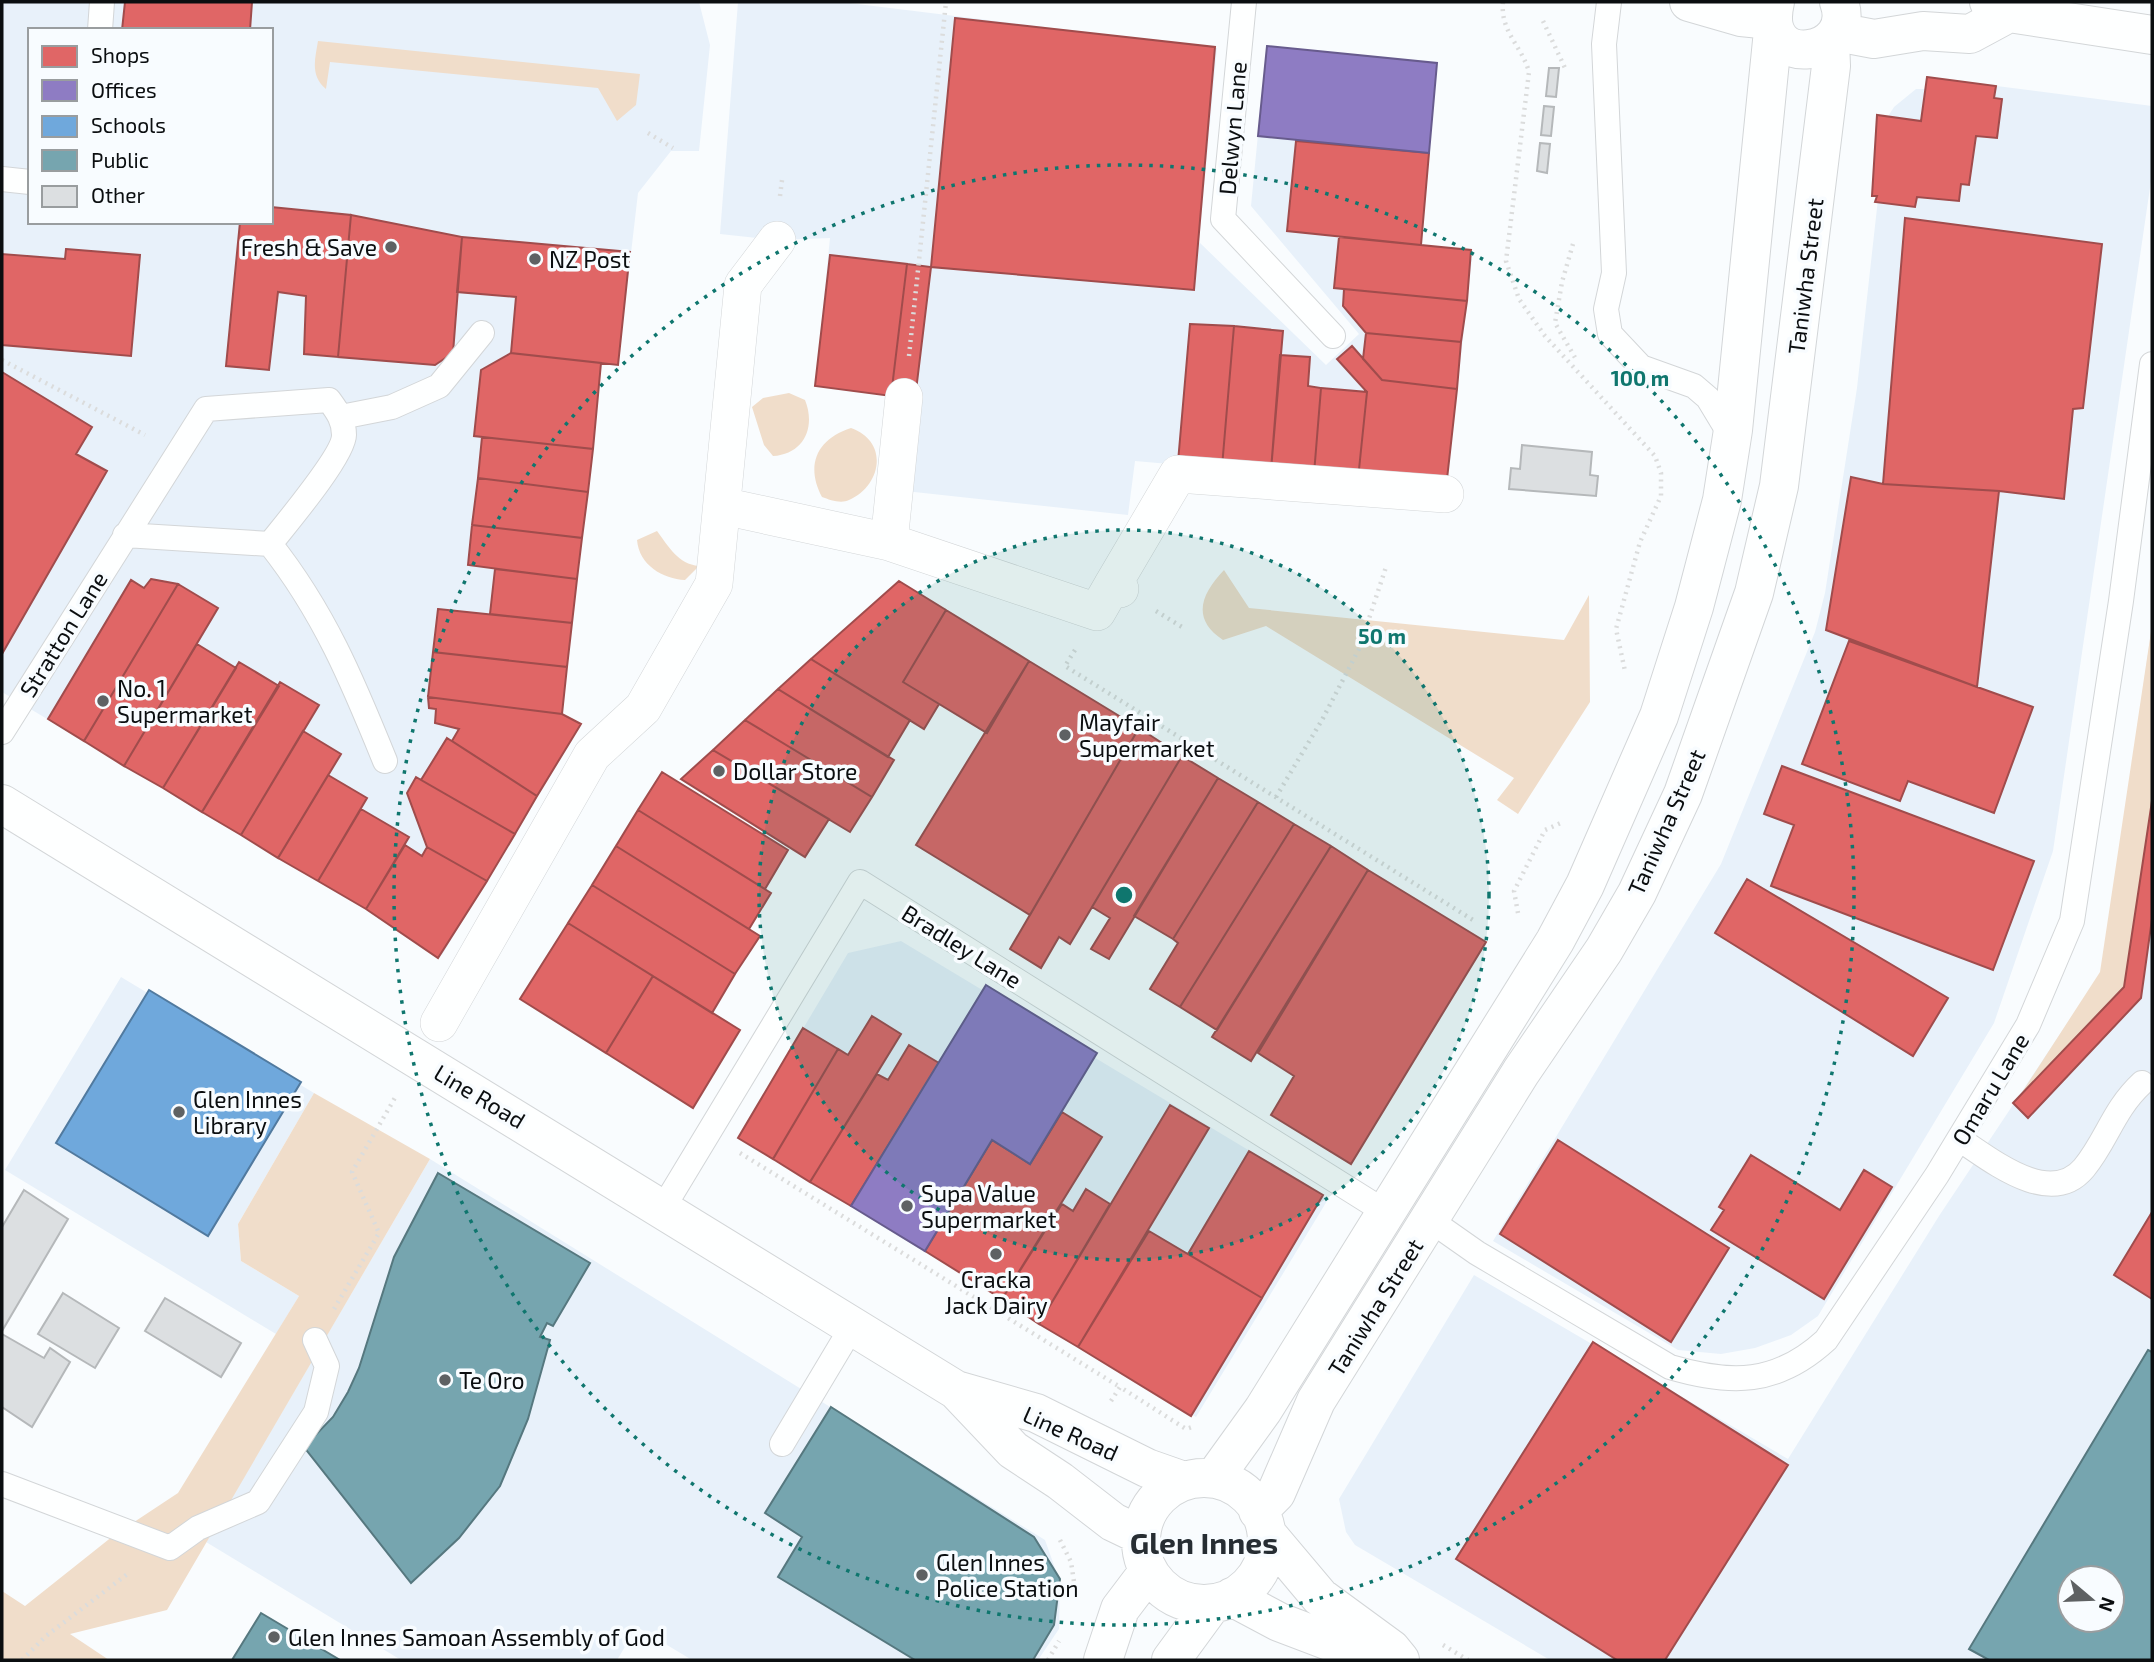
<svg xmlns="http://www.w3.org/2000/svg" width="2154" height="1662" font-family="'Exo 2',sans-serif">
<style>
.built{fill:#e8f1fa;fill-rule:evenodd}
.green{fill:#f0ddca}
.shops{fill:#e06666;stroke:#a04c4c;stroke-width:2}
.offices{fill:#8e7cc3;stroke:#675b8d;stroke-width:2}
.schools{fill:#6fa8dc;stroke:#517a9f;stroke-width:2}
.public{fill:#76a5af;stroke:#56787f;stroke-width:2;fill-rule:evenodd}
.building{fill:#dcdfe1;stroke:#b5b8ba;stroke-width:2}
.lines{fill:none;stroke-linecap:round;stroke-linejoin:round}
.service-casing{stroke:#d3d6d8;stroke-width:26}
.pedestrian-casing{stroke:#d3d6d8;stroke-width:38}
.secondary-casing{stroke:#d3d6d8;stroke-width:40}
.primary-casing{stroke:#d3d6d8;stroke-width:40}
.path{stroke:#dbdcdc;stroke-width:4.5;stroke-dasharray:2 5;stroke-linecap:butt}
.service{stroke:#feffff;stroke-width:24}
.pedestrian{stroke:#feffff;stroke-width:37}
.secondary{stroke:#feffff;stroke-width:38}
.primary{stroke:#feffff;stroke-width:38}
.ring{fill:none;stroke:#0f766e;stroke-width:3.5;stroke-dasharray:3.5 7}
.poi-dot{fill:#5e6163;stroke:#f8fcff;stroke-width:2.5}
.labels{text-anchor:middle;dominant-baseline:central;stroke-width:7;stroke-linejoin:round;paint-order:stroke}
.street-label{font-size:23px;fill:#0b0e10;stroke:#f8fcff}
.poi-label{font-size:23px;fill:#0b0e10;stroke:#f8fcff;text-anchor:start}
.district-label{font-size:30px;font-weight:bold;fill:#262d33;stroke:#f8fcff}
.centre{fill:#0f766e;stroke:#f8fcff;stroke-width:3.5}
.ring-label{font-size:21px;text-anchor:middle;font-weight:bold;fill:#0f766e;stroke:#f8fcff;stroke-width:7;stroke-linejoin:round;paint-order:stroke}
</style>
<rect width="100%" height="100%" fill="#f9fcfe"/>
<!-- built -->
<path class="built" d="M 2,2 L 699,2 L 710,45 L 699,151 L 671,151 L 638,193 L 618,365 L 600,363 L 562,714 L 581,724 L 442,955 L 2,692 ZM 30,30 L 271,30 L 271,222 L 30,222 Z
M 738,2 L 841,2 L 1217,48 L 1199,242 L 1326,365 L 1359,334 L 1251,206 L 1266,52 L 1437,63 L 1421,250 L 1472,259 L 1446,488 L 1135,461 L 1128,515 L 905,491 L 914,399 L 815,386 L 830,238 L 777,240 L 720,234 Z
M 1926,77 L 2152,106 L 2152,174 L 2053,851 L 1994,1023 L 1818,1316 L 1791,1335 L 1755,1348 L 1721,1354 L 1678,1350 L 1493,1241 L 1721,864 L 1815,632 L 1825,593 L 1857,388 L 1887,118 L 1894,107 L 1916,89 L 1925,89 Z
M 2152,626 L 2152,1660 L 1550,1660 L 1355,1545 L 1346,1532 L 1339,1499 L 1474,1275 L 1788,1459 L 1939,1216 L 2102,971 ZM 2070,1578 L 2112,1578 L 2112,1620 L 2070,1620 Z
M 901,941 L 1323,1195 L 1327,1201 L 1196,1417 L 738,1138 L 848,953 Z
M 121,977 L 314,1093 L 238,1224 L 241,1261 L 299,1296 L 276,1334 L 5,1170 Z
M 430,1159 L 1045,1540 L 1060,1582 L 1059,1629 L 1038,1660 L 692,1660 L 637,1627 L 617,1660 L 401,1660 L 206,1542 Z"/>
<!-- green -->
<path class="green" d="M 318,41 L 640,74 L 636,105 L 617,121 L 598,88 L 330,62 L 326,89 C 310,76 315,59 318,41 Z
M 789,393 L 805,400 C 816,427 804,454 773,456 L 764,445 L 752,407 L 763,398 Z
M 851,428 C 890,442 881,486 849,500 C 841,504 830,500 822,497 C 805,465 817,439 851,428 Z
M 657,531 C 669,547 678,564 699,566 L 685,580 C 663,579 639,565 637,540 Z
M 1224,570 L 1249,608 L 1564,640 L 1589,595 L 1590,702 L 1518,814 L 1497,800 L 1514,778 L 1266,626 L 1223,640 C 1191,619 1201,594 1224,570 Z
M 2152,625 L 2152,801 L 2124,987 L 2019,1097 L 2100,972 Z
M 314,1093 L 430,1159 L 167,1610 L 70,1634 L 109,1660 L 2,1660 L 2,1591 L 25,1606 L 113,1536 L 178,1493 L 299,1296 L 241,1261 L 238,1224 Z"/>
<!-- shops -->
<path class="shops" d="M 125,2 L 252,2 L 250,30 L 122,30 Z
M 955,18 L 1215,47 L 1194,290 L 931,267 Z
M 1927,77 L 1996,86 L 1994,98 L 2002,99 L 1997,138 L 1976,136 L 1969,185 L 1961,184 L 1959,201 L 1917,197 L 1915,207 L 1875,202 L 1877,196 L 1872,196 L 1877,115 L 1921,121 Z
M 1296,141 L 1429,153 L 1421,245 L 1287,231 Z
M 271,207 L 351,215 L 338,357 L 304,354 L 306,296 L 278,292 L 269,370 L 226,366 L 240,222 L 271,222 Z
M 351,215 L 462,237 L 453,353 L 435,365 L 338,357 Z
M 1905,218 L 2102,244 L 2083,408 L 2073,409 L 2064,499 L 1999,491 L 1883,484 Z
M 462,237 L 630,252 L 618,365 L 511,353 L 516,297 L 457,292 Z
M 1339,237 L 1471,250 L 1467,301 L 1334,288 Z
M 66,249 L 140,255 L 131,356 L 2,345 L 2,254 L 65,259 Z
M 830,255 L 907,264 L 891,396 L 815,386 Z
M 907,264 L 931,267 L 915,399 L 891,396 Z
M 1344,289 L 1467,301 L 1461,342 L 1366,333 L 1343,306 Z
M 1190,324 L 1234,326 L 1222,467 L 1178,462 Z
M 1234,326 L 1283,331 L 1271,470 L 1222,467 Z
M 1366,333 L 1461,342 L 1457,389 L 1382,380 L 1363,359 Z
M 1352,346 L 1382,380 L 1457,389 L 1446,488 L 1358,479 L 1367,392 L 1337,359 Z
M 511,353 L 601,363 L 593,449 L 474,436 L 481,370 Z
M 1280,355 L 1310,357 L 1308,386 L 1321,388 L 1314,474 L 1271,470 Z
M 2,372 L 92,427 L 76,454 L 107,471 L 2,654 Z
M 1321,388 L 1367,392 L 1358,479 L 1314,474 Z
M 482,437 L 593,449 L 588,492 L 478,478 Z
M 1851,477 L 1883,484 L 1999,491 L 1977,687 L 1826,630 Z
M 478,478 L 588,492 L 582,538 L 472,525 Z
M 472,525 L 582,538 L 577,579 L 468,565 Z
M 495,569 L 577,579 L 572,623 L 490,614 Z
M 151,579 L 178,584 L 84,741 L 48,719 L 131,580 L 144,588 Z
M 899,581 L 946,610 L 903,682 L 939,704 L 924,729 L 811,659 Z
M 178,584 L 218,608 L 124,766 L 84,741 Z
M 438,609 L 572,623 L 567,667 L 433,652 Z
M 946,610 L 1029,661 L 987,733 L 903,682 Z
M 1849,641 L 2033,707 L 1994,813 L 1908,781 L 1900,801 L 1802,764 Z
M 197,644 L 236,668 L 163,788 L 124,766 Z
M 433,652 L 567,667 L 562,714 L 428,697 Z
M 811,659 L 910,720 L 888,757 L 778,689 Z
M 1029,661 L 1139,728 L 1030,915 L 916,845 Z
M 239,662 L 279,686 L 202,812 L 163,788 Z
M 280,682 L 319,705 L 241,835 L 202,812 Z
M 778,689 L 894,760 L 872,797 L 745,720 Z
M 428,697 L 562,714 L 581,724 L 537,796 L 452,741 L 459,729 L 435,723 L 436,709 L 429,708 Z
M 745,720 L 872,797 L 850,832 L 713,750 Z
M 1139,728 L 1182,756 L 1070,944 L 1059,937 L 1041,968 L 1010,949 Z
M 303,731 L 341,754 L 278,858 L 241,835 Z
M 447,738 L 537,796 L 515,834 L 421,780 Z
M 713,750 L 829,819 L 805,857 L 681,779 Z
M 1182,756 L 1218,778 L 1109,959 L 1091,949 L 1110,918 L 1092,907 Z
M 1782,766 L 2034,861 L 1993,970 L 1771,886 L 1794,825 L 1764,814 Z
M 662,772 L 788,850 L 765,889 L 638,810 Z
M 328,775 L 367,798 L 318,881 L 278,858 Z
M 416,777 L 515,834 L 487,881 L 427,847 L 407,793 Z
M 1218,778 L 1258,802 L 1173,939 L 1134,916 Z
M 2152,801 L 2152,919 L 2141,998 L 2028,1118 L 2013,1103 L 2124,987 Z
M 1258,802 L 1294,824 L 1180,1007 L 1150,989 L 1178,943 L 1173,939 Z
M 361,809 L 409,837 L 366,909 L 318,881 Z
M 638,810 L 771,893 L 749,929 L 616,846 Z
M 1294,824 L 1331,846 L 1217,1030 L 1180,1007 Z
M 405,845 L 422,856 L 427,847 L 487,881 L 438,958 L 366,909 Z
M 616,846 L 760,936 L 735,974 L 592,885 Z
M 1331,846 L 1368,870 L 1251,1061 L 1212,1037 Z
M 1368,870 L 1486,942 L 1351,1164 L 1271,1115 L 1294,1076 L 1258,1053 Z
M 1747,879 L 1948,998 L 1913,1056 L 1715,933 Z
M 592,885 L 735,974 L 712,1013 L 568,923 Z
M 568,923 L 653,976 L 606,1053 L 520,999 Z
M 653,976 L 740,1030 L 693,1108 L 606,1053 Z
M 872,1016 L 901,1034 L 810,1182 L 773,1159 L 838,1049 L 848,1055 Z
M 803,1028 L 838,1049 L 773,1159 L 738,1138 Z
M 909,1045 L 939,1063 L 851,1206 L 810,1182 L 877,1074 L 888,1080 Z
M 1170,1105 L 1209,1128 L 1078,1347 L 1039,1324 Z
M 1062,1112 L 1102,1137 L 1002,1299 L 925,1251 L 992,1140 L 1030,1164 Z
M 1558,1140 L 1729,1248 L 1671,1342 L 1500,1234 Z
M 1249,1151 L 1323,1195 L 1262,1298 L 1188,1254 Z
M 1751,1155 L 1840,1210 L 1864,1170 L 1892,1187 L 1824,1299 L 1711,1230 L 1724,1210 L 1719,1207 Z
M 1086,1189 L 1110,1204 L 1039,1324 L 1002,1299 L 1062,1204 L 1073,1211 Z
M 2152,1212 L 2152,1299 L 2114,1275 Z
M 1149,1231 L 1262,1298 L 1191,1416 L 1078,1347 Z
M 1593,1342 L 1788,1465 L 1665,1660 L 1617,1660 L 1456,1559 Z"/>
<!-- offices -->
<path class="offices" d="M 1267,46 L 1437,63 L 1429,153 L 1258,136 Z
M 986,985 L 1097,1053 L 1030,1164 L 992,1140 L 925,1251 L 851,1206 Z"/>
<!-- schools -->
<path class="schools" d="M 149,990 L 301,1082 L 208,1236 L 56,1143 Z"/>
<!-- public -->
<path class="public" d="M 438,1173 L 590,1263 L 553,1326 L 547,1323 L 540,1337 L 550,1340 L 528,1419 L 500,1486 L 459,1538 L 411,1583 L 304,1447 L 333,1417 L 348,1392 L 359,1368 L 394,1257 Z
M 2148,1350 L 2152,1352 L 2152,1660 L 1989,1660 L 1969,1649 ZM 2070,1578 L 2112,1578 L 2112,1620 L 2070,1620 Z
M 831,1407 L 1034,1537 L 1060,1579 L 1054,1625 L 1033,1660 L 915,1660 L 778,1577 L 802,1537 L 765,1513 Z
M 261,1613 L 340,1660 L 232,1660 Z"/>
<!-- building -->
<path class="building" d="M 1549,68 L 1559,68 L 1556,97 L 1546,96 Z
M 1544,106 L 1554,107 L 1551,136 L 1541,135 Z
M 1540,143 L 1550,144 L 1547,173 L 1537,171 Z
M 1522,445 L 1592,452 L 1590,475 L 1598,476 L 1596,496 L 1509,489 L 1511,468 L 1520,469 Z
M 24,1190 L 68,1219 L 2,1331 L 2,1227 Z
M 63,1293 L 119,1328 L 95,1368 L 38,1334 Z
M 165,1298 L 241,1343 L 221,1377 L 145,1331 Z
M 2,1334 L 44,1358 L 50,1348 L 70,1362 L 32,1427 L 2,1407 Z"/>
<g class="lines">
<defs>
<path id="service" d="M 1244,2 L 1223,219 L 1333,336
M 1609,2 L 1604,44 L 1614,273 L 1606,309 L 1610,334 L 1641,367 L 1694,386 L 1708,398 L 1731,436
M 100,30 L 102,2
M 2,179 L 30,182
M 341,417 L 392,407 L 439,386 L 482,333
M 125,535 L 270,544
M 270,544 C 324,612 353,682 385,761
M 2,732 L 206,409 L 329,400 C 337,411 344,420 344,435 C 344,455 285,525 270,544
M 1959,1139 C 1990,1159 2050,1209 2084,1168 C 2107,1140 2113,1110 2142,1083
M 663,1208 L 860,882 L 1387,1213
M 1430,1220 L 1477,1253 L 1670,1367 C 1731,1385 1777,1385 1826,1340 L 1937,1175 L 2028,1025 L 2072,921 L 2121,601 L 2152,364
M 782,1444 L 852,1327
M 2,1484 L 170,1548 L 198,1528 L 258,1502 L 316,1412 L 327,1366 L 315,1340"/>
<path id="pedestrian" d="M 723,506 L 889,542 L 1097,612 L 1112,586 L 1120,589
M 889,542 L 904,397
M 1112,586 L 1178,474 L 1445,494
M 439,1023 L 592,755 L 643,708 L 714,584 L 743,285 L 777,240"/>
<path id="secondary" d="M 2,804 L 956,1390 L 1036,1413 L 1147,1468 L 1184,1481
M 958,1392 L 1013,1450 L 1060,1481 L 1113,1522 L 1140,1535
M1141 1541a63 63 0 1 1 126 0a63 63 0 1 1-126 0Z
M 1214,1478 L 1263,1410 L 1555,941 L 1585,885 L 1659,716 L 1694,607 L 1722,500 L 1733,430 L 1773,31
M 1258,1511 L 1276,1493 L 1316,1401 L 1521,1072 L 1604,950 L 1637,893 L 1683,794 L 1754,593 L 1779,486 L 1831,66 L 1830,41
M 1267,1534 L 1320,1597 L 1391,1649 L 1400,1660
M 1232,1597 L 1279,1622 L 1379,1660
M 1103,1660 L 1120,1609 L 1148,1572
M 1171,1660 L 1212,1604"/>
<path id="primary" d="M 1689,2 L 1741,17 L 1771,20
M 1775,2 C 1758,74 1859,56 1839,2
M 1989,2 L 2009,13 L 2152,35
M 1837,32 L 1874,39 L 1923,31 L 1970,34 L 2009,13"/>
</defs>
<!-- service casing -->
<use href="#service" class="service-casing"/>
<!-- pedestrian casing -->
<use href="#pedestrian" class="pedestrian-casing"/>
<!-- secondary casing -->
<use href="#secondary" class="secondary-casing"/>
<!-- primary casing -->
<use href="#primary" class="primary-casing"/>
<!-- path -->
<path class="path" d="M 1503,2 C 1500,32 1522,46 1529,72 L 1506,261 L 1519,299 L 1545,336 L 1655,456 L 1661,473 L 1661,496 L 1640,542 L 1616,629 L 1625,671
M 1543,21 L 1565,68
M 648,133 L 673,148
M 780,196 L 782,180
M 1573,244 L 1562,282 L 1555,323 L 1577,361
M 909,356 L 946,2
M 2,360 L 145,435
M 1156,611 L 1182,627
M 1075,650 L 1065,666 L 1473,920
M 1276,797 L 1322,720 L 1359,649 L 1386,567
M 1518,913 L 1514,891 L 1545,830 L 1563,822
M 740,1153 L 1120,1387
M 334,1309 L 379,1233 L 352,1172 L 396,1096
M 1111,1401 L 1120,1387 L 1186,1429 L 1195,1426
M 1060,1540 L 1071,1562 L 1076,1595
M 1443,1645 L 1468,1660
M 22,1660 L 46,1636 L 130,1572
M 1048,1660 L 1059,1641"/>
<!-- service -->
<use href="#service" class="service"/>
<!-- pedestrian -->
<use href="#pedestrian" class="pedestrian"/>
<!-- secondary -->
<use href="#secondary" class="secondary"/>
<!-- primary -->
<use href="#primary" class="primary"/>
</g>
<!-- distance rings -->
<circle cx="1124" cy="895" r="365" fill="#0f766e" fill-opacity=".12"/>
<g class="ring">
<circle cx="1124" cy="895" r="365"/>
<circle cx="1124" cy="895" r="730"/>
</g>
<!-- markers -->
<g class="poi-dot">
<circle cx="391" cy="247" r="7"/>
<circle cx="535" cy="259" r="7"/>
<circle cx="103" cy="701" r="7"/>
<circle cx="1065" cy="735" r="7"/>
<circle cx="719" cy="771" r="7"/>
<circle cx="179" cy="1112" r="7"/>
<circle cx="907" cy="1206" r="7"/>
<circle cx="996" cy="1254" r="7"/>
<circle cx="445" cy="1380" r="7"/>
<circle cx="922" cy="1575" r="7"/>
<circle cx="274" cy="1637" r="7"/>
</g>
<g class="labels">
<!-- street labels -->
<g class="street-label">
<text transform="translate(1232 128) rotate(-85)">Delwyn Lane</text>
<text transform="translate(1805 276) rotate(-83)">Taniwha Street</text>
<text transform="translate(63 634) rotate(-58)">Stratton Lane</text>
<text transform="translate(1666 822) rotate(-66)">Taniwha Street</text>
<text transform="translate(962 946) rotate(32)">Bradley Lane</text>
<text transform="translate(1990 1089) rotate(-59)">Omaru Lane</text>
<text transform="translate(480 1096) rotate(31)">Line Road</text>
<text transform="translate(1375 1307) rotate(-58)">Taniwha Street</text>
<text transform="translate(1071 1433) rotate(24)">Line Road</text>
</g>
<!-- poi labels -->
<g class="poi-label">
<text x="377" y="247" text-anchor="end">Fresh &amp; Save</text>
<text x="549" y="259">NZ Post</text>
<text x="117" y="688">No. 1<tspan x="117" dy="26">Supermarket</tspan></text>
<text x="1079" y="722">Mayfair<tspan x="1079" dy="26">Supermarket</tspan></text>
<text x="733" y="771">Dollar Store</text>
<text x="193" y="1099">Glen Innes<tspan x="193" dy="26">Library</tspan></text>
<text x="921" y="1193">Supa Value<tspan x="921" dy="26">Supermarket</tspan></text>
<text x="996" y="1279" text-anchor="middle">Cracka<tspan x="996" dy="26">Jack Dairy</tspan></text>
<text x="459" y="1380">Te Oro</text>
<text x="936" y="1562">Glen Innes<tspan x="936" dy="26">Police Station</tspan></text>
<text x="288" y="1637">Glen Innes Samoan Assembly of God</text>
</g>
<!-- district labels -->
<g class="district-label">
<text x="1204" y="1542">Glen Innes</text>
</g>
</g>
<circle cx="1124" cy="895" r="10" class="centre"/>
<g class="ring-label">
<text x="1640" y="386">100 m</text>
<text x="1382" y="644">50 m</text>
</g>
<!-- border -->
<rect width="2154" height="1662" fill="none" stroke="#0b0e10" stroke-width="7"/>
<!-- legend -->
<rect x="28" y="28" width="245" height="196" fill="#f8fcff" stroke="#999d9f" stroke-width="2"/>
<rect x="42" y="46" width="35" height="21" fill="#e06666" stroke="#999d9f" stroke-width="2"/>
<text x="91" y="63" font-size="21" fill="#0b0e10">Shops</text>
<rect x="42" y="80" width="35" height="21" fill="#8e7cc3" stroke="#999d9f" stroke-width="2"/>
<text x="91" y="98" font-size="21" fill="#0b0e10">Offices</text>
<rect x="42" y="116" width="35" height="21" fill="#6fa8dc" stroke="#999d9f" stroke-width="2"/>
<text x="91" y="133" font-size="21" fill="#0b0e10">Schools</text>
<rect x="42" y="150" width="35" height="21" fill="#76a5af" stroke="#999d9f" stroke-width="2"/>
<text x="91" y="168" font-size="21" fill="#0b0e10">Public</text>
<rect x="42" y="186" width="35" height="21" fill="#dcdfe1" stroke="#999d9f" stroke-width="2"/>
<text x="91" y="203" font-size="21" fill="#0b0e10">Other</text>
<!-- north arrow -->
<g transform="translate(2091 1599) rotate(109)"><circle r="33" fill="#f8fcff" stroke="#999d9f" stroke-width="2"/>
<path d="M0-5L12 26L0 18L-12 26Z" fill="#5e6163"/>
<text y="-10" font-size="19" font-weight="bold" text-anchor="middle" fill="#0b0e10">N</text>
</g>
</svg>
